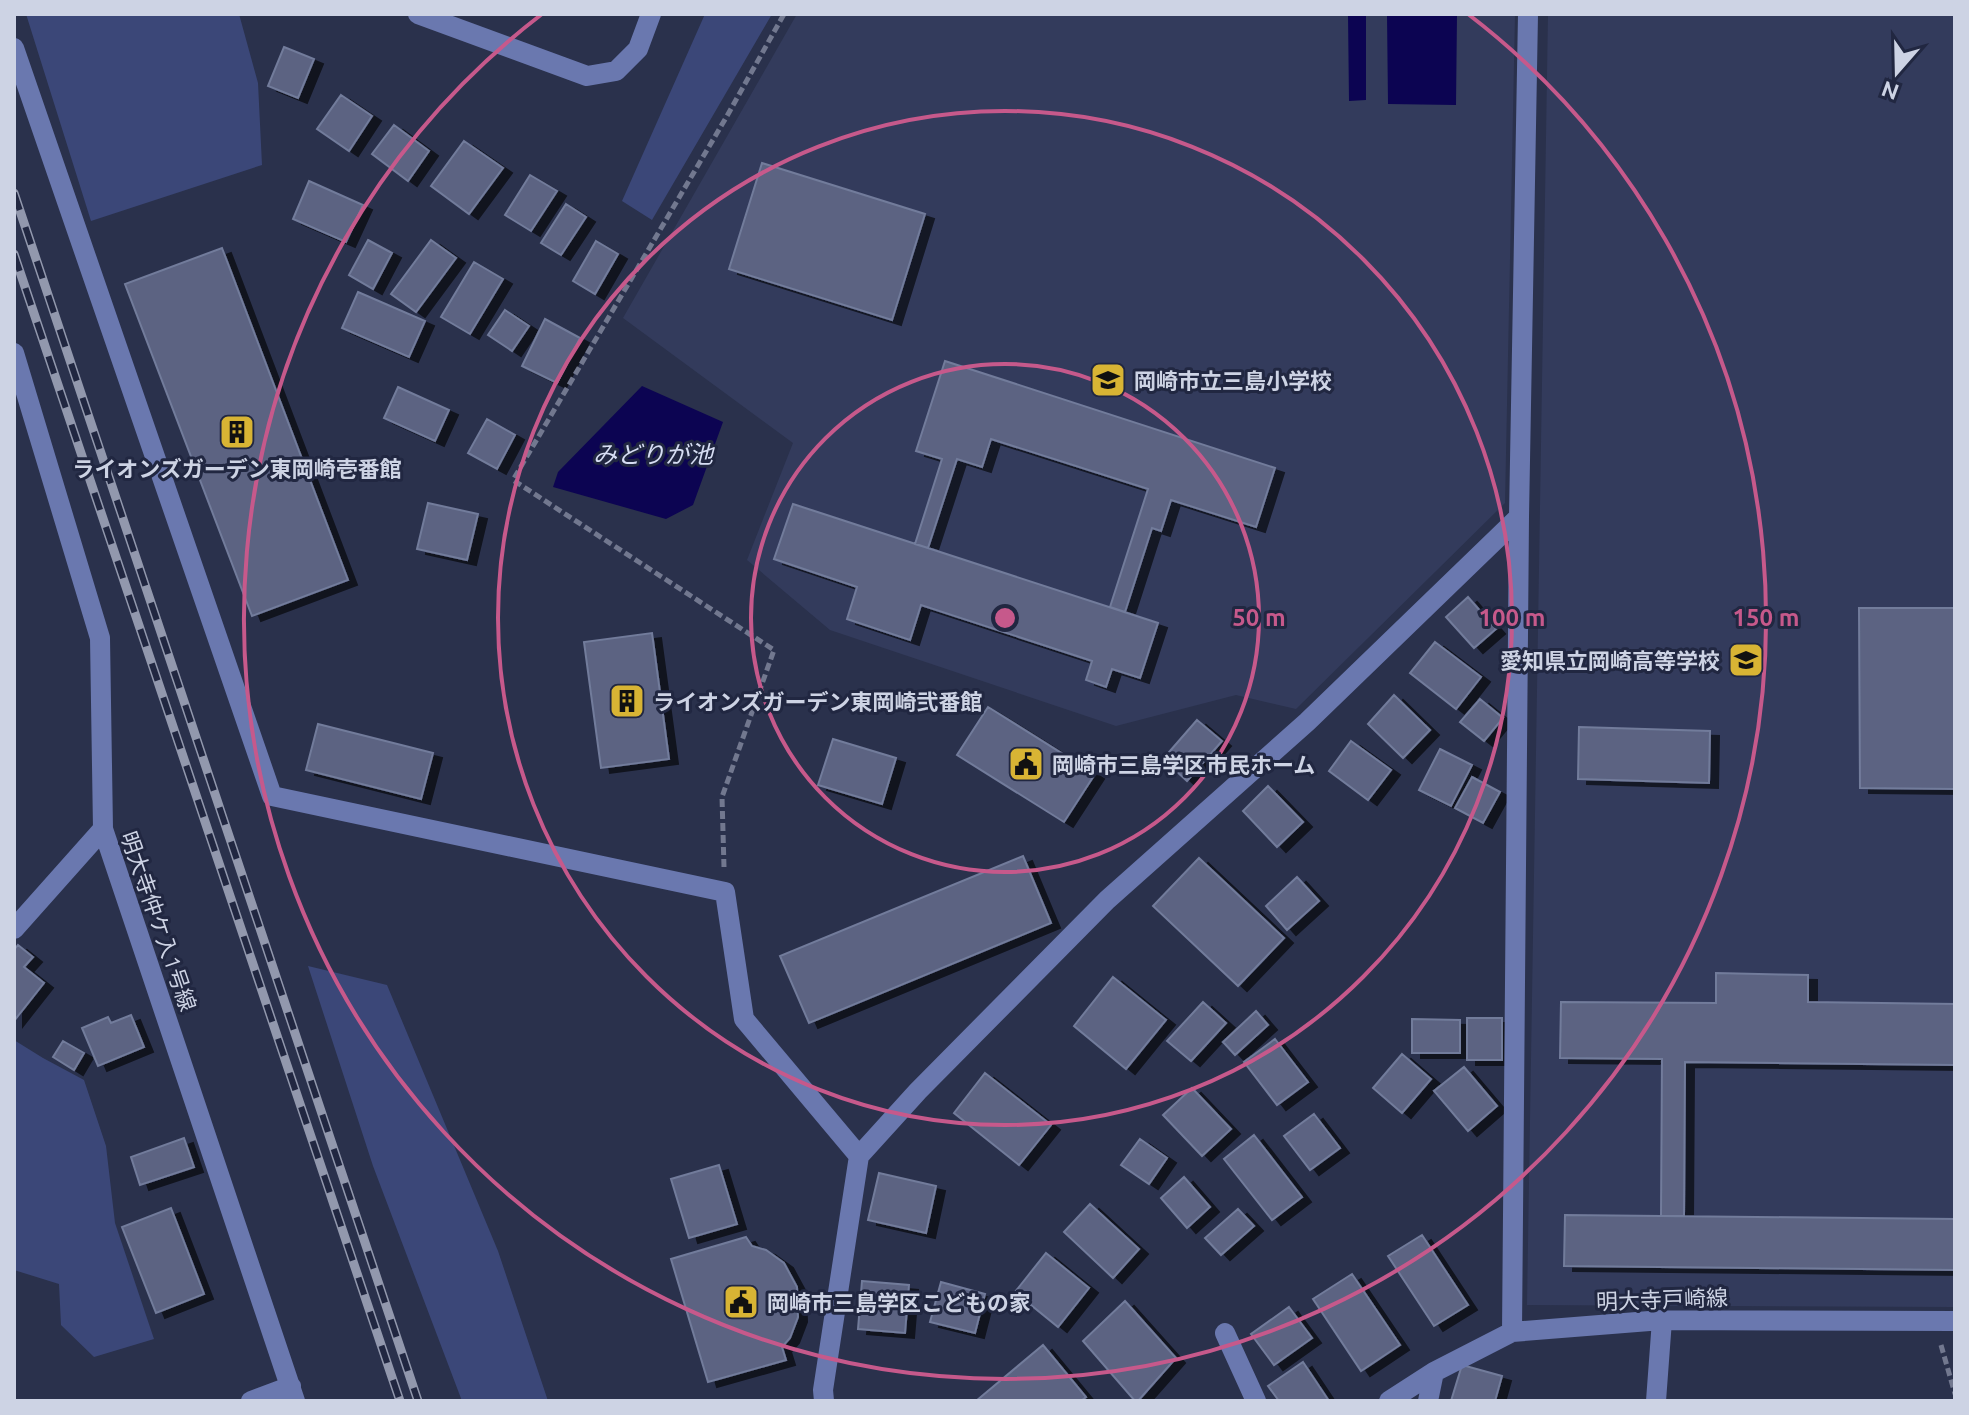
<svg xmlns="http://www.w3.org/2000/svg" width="1969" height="1415" font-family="Ubuntu,'Noto Sans JP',sans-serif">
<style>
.built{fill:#333b5c}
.green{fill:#3b4778}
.water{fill:#0c0452}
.building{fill:#5b6482;stroke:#727b9b;stroke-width:2;filter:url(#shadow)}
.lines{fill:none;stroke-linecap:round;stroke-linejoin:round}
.path{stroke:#72788f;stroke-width:5;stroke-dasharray:8 4;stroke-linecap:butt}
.minor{stroke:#6a78af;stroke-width:20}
.rail-casing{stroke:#9298ad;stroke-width:9}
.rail{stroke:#212741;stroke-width:6;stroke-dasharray:18;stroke-linecap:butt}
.ring{fill:none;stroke:#c6598b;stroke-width:4}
.labels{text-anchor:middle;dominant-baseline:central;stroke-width:6;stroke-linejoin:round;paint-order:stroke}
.poi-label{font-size:22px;font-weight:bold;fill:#cdd3e4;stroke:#212741;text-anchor:start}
.street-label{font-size:22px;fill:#cdd3e4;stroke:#212741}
.water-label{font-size:24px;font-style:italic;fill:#d7def4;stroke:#212741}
.centre{fill:#c6598b;stroke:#212741;stroke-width:4}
.ring-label{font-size:24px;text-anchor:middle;font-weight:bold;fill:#c6598b;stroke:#212741;stroke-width:6;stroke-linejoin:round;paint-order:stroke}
</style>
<defs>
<filter id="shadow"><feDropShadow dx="9" dy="5" stdDeviation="0" flood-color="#0009"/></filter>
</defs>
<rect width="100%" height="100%" fill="#2a314c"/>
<!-- built -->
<path class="built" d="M 797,14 L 1515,14 L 1505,503 L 1296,709 L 1236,695 L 1116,726 L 830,630 L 747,560 L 793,443 L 623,318 Z
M 1548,14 L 1955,14 L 1955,1307 L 1527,1305 Z"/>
<!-- green -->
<path class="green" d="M 26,14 L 239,14 L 258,83 L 262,165 L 91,221 Z
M 705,14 L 772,14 L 652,220 L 622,201 Z
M 308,966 L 387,985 L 498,1251 L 548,1401 L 462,1401 L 373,1166 Z
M 14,1040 L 43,1058 L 84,1080 L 106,1146 L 115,1223 L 154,1339 L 94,1357 L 61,1325 L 59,1284 L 14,1270 Z"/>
<!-- water -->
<path class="water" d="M 1348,14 L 1366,14 L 1366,100 L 1349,101 Z
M 1387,14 L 1457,14 L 1456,105 L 1388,104 Z
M 642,386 L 723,422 L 693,505 L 666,519 L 553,487 L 558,472 Z"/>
<!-- building -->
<path class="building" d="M 284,47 L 314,59 L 298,98 L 268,86 Z
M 341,95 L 372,116 L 349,151 L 317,129 Z
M 394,125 L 429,151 L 408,181 L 372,154 Z
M 464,141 L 503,168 L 469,214 L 431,186 Z
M 762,163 L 925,214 L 892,320 L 729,269 Z
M 530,175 L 557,191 L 531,231 L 505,215 Z
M 309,181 L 363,205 L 346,242 L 293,219 Z
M 566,204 L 586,217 L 561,255 L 541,243 Z
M 368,240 L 392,253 L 373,289 L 349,275 Z
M 431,240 L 456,258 L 416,312 L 391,294 Z
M 596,241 L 618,254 L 595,294 L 573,281 Z
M 222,248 L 348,580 L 252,616 L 125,284 Z
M 474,262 L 503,279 L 470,334 L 441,317 Z
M 358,292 L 425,321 L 409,357 L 342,328 Z
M 505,310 L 529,326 L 512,351 L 488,335 Z
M 545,319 L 580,338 L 557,383 L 522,366 Z
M 945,361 L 1275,468 L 1256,527 L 1171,500 L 1161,531 L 1152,528 L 1125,612 L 1110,607 L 1148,489 L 991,439 L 982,467 L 957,459 L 928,548 L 915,544 L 942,459 L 916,451 Z
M 398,387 L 449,410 L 435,441 L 384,418 Z
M 487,419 L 515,435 L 497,469 L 468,453 Z
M 428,503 L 478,514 L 467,560 L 417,549 Z
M 793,504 L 1158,623 L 1140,678 L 1112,669 L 1106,687 L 1086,680 L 1092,661 L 921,605 L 910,640 L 847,619 L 857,587 L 774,559 Z
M 1468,597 L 1496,629 L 1474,648 L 1446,617 Z
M 1859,608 L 1955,608 L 1955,789 L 1860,788 Z
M 652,633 L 669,759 L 601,768 L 584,642 Z
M 1435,642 L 1481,677 L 1456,709 L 1410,673 Z
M 1394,695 L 1430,730 L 1403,758 L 1368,724 Z
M 1480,699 L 1503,718 L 1484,741 L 1460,722 Z
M 988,707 L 1095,774 L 1064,822 L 957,755 Z
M 1197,720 L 1222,741 L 1187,781 L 1163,759 Z
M 318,724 L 433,753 L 421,799 L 306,770 Z
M 1579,727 L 1710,731 L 1709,783 L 1578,779 Z
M 833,739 L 896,758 L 882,804 L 818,785 Z
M 1351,741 L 1391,770 L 1368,800 L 1329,771 Z
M 1440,749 L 1472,765 L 1451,806 L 1419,790 Z
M 1472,777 L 1500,792 L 1483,823 L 1455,808 Z
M 1268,786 L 1303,822 L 1277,847 L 1243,811 Z
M 1023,856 L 1051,923 L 809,1023 L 780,956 Z
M 1199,858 L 1284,938 L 1238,986 L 1153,906 Z
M 1297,877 L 1319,901 L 1287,930 L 1266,906 Z
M 18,945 L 33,957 L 24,967 L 44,983 L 14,1021 L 14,950 Z
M 1716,973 L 1808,975 L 1808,1002 L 1955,1004 L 1955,1065 L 1685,1062 L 1684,1216 L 1661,1216 L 1662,1059 L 1560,1058 L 1561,1002 L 1716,1003 Z
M 1113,977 L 1166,1020 L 1126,1069 L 1074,1026 Z
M 1203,1002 L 1226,1023 L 1191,1061 L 1167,1041 Z
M 1256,1011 L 1268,1025 L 1235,1055 L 1223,1042 Z
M 131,1015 L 144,1047 L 98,1066 L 82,1028 L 108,1017 L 111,1023 Z
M 1467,1018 L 1502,1018 L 1502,1060 L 1467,1060 Z
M 1412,1019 L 1460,1020 L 1460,1053 L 1412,1053 Z
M 1275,1039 L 1308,1082 L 1277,1105 L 1244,1062 Z
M 63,1041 L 84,1053 L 74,1070 L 53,1057 Z
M 1402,1054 L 1431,1079 L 1402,1113 L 1373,1088 Z
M 1464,1067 L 1497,1106 L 1468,1131 L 1434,1091 Z
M 985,1073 L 1051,1125 L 1019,1165 L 954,1113 Z
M 1192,1088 L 1231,1129 L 1202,1156 L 1163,1115 Z
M 1314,1114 L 1340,1148 L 1310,1170 L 1284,1136 Z
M 1254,1135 L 1302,1197 L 1272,1220 L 1224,1159 Z
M 184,1138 L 194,1167 L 140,1185 L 131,1157 Z
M 1140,1139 L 1167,1158 L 1149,1184 L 1121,1165 Z
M 719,1165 L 737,1224 L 689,1238 L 671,1179 Z
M 879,1173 L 936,1186 L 926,1233 L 868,1220 Z
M 1184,1177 L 1210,1207 L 1187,1228 L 1161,1198 Z
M 1090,1204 L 1139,1249 L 1113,1278 L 1064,1232 Z
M 171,1208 L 204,1294 L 156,1313 L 122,1227 Z
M 1238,1209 L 1254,1226 L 1221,1255 L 1205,1238 Z
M 1565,1215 L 1955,1219 L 1955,1270 L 1564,1266 Z
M 1422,1235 L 1468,1305 L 1434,1326 L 1388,1256 Z
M 746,1237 L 752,1246 L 766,1250 L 784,1263 L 797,1287 L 798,1317 L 790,1338 L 782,1347 L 786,1360 L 708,1382 L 671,1259 Z
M 1046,1253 L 1089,1288 L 1058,1327 L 1015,1292 Z
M 1352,1274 L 1400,1345 L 1361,1371 L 1313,1299 Z
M 862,1281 L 909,1285 L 905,1333 L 858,1329 Z
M 941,1282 L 985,1294 L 975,1333 L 930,1322 Z
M 1125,1301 L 1176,1358 L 1138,1401 L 1135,1401 L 1083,1341 Z
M 1289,1307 L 1312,1338 L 1274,1365 L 1251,1334 Z
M 1043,1345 L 1086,1397 L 1081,1401 L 976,1401 Z
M 1303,1362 L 1329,1401 L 1279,1401 L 1268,1386 Z
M 1462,1365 L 1502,1376 L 1495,1401 L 1451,1401 Z"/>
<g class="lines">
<!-- path -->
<path class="path" d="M 724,867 L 722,797 L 774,650 L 513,480 L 727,116 L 784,14
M 1941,1345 L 1955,1394"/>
<!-- minor -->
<path class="minor" d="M 418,14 L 587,76 L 616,71 L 638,49 L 651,14
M 14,48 L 272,796 L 725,892 L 744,1019 L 859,1156
M 14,353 L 100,638 L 103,829 L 295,1401
M 14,929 L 103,829
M 1512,1332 L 1519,517 L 1528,14
M 1225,1333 L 1256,1401
M 251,1401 L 291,1386
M 824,1401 L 823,1390 L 859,1156 L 918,1091 L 1107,900 L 1307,722 L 1519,517
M 1389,1401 L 1434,1372 L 1512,1332 L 1662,1320 L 1955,1321
M 1428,1401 L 1434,1372
M 1656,1401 L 1662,1320"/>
<defs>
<path id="rail" d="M 14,193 L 418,1401
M 14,254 L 400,1401"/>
</defs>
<!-- rail casing -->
<use href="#rail" class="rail-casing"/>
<!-- rail -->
<use href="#rail" class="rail"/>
</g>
<!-- distance rings -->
<g class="ring">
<circle cx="1005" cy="618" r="254"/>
<circle cx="1005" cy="618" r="507"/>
<path d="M1468 14A761 761 0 1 1 542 14"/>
</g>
<!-- icons -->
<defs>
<symbol id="school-square" viewBox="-11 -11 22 22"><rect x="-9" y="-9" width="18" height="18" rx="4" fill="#d8b434" stroke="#212741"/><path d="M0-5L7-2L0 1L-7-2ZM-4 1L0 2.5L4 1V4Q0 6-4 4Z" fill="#111"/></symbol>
<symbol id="building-square" viewBox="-11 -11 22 22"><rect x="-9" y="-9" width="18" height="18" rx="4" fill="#d8b434" stroke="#212741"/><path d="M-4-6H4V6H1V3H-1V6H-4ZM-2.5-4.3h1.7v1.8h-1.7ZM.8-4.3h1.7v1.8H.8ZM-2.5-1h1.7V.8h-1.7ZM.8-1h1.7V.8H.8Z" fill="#111"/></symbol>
<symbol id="civic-square" viewBox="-11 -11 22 22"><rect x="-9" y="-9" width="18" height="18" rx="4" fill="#d8b434" stroke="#212741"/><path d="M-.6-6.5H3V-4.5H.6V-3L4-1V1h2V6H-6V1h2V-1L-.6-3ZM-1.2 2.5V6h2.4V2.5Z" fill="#111"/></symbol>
</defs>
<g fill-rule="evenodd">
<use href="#school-square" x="1088" y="360" width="40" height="40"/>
<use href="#building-square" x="217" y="412" width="40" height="40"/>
<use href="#school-square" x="1726" y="640" width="40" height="40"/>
<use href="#building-square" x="607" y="681" width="40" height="40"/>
<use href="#civic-square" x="1006" y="744" width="40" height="40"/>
<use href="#civic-square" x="721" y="1282" width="40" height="40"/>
</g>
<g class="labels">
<!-- poi labels -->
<g class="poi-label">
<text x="1134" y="380">岡崎市立三島小学校</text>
<text x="237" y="468" text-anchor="middle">ライオンズガーデン東岡崎壱番館</text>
<text x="1720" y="660" text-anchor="end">愛知県立岡崎高等学校</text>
<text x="653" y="701">ライオンズガーデン東岡崎弐番館</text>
<text x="1052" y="764">岡崎市三島学区市民ホーム</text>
<text x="767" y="1302">岡崎市三島学区こどもの家</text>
</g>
<!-- street labels -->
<g class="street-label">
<text transform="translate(159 921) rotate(71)">明大寺仲ケ入1号線</text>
<text transform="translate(1662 1299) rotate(-2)">明大寺戸崎線</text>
</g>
<!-- water labels -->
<g class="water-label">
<text x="653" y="454">みどりが池</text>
</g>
</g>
<circle cx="1005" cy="618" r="12" class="centre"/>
<g class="ring-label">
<text x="1259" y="626">50 m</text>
<text x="1512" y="626">100 m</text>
<text x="1766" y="626">150 m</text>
</g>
<!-- border -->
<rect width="1969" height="1415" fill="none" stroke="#cdd3e4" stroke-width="32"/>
<!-- north arrow -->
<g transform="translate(1897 72) rotate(200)" stroke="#212741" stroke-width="6" paint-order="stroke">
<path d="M0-6L14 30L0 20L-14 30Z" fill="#cdd3e4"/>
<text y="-12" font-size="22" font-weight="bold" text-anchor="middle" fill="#cdd3e4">N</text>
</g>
</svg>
